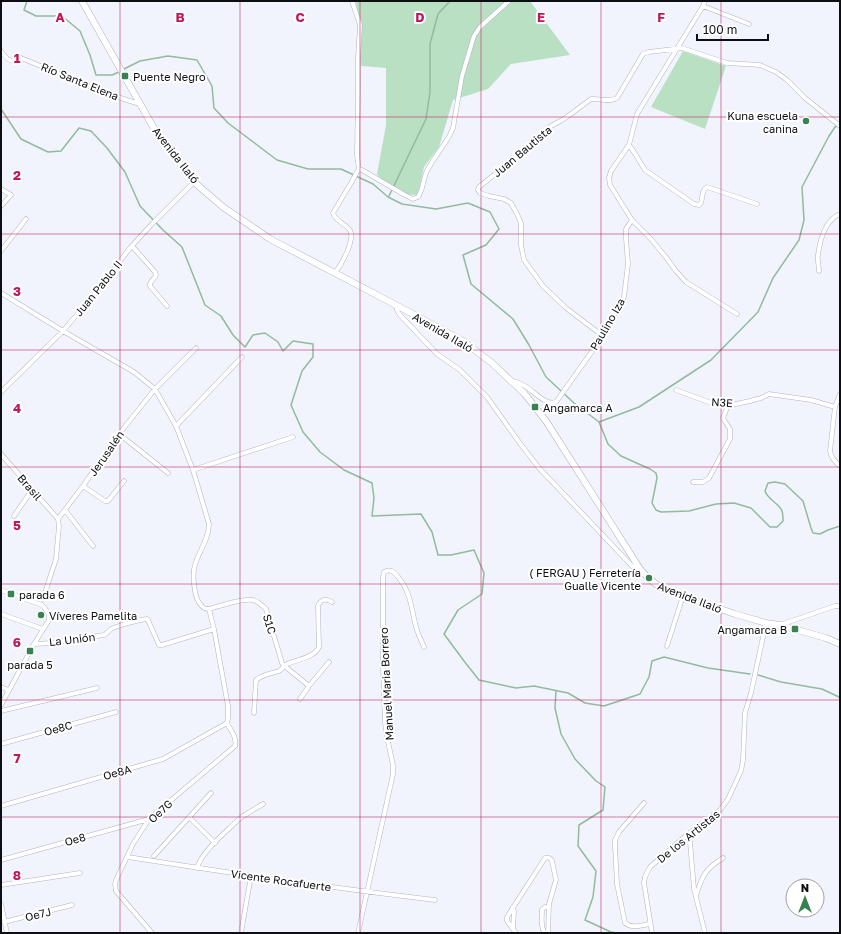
<svg xmlns="http://www.w3.org/2000/svg" width="841" height="934" font-family="'Golos Text',sans-serif">
<style>
.green{fill:#bae0c3}
.lines{fill:none;stroke-linecap:round;stroke-linejoin:round}
.stream{stroke:#93ba9c;stroke-width:1.5}
.minor-casing{stroke:#b0b4c4;stroke-width:5}
.secondary-casing{stroke:#b0b4c4;stroke-width:7}
.minor{stroke:#fff;stroke-width:4}
.secondary{stroke:#fff;stroke-width:6}
.grid{fill:none;stroke:#c2185b;stroke-width:1;stroke-opacity:0.55}
.poi-dot{fill:#378250;stroke:#fff;stroke-width:1.5}
.labels{text-anchor:middle;dominant-baseline:central;stroke-width:4;stroke-linejoin:round;paint-order:stroke}
.poi-label{font-size:11px;fill:#0d0e13;stroke:#fff;text-anchor:start}
.street-label{font-size:11px;fill:#0d0e13;stroke:#fff}
.grid-label{font-size:13px;text-anchor:middle;font-weight:bold;fill:#c2185b;stroke:#fff;stroke-width:4;stroke-linejoin:round;paint-order:stroke}
</style>
<rect width="100%" height="100%" fill="#f1f4fd"/>
<!-- green -->
<path class="green" d="M 356,1 L 530,1 L 570,55 L 511,64 L 488,89 L 453,100 L 439,147 L 424,167 L 418,195 L 402,194 L 386,186 L 377,174 L 386,125 L 386,68 L 361,66 Z
M 683,51 L 726,66 L 705,129 L 651,107 Z"/>
<g class="lines">
<!-- stream -->
<path class="stream" d="M 27,1 L 24,10 L 36,16 L 62,16 L 80,31 L 90,55 L 96,75 L 112,75 L 119,72
M 122,70 L 140,61 L 168,56 L 197,60 L 212,86 L 214,108 L 228,123 L 277,160 L 308,169 L 341,169 L 373,184 L 388,197 L 402,204 L 436,209 L 468,203 L 490,212 L 499,229 L 486,245 L 463,255 L 471,284 L 513,319 L 529,345 L 546,377 L 574,403 L 599,422 L 608,444 L 621,456 L 650,469 L 656,473 L 657,478 L 652,503 L 656,510 L 661,512 L 689,511 L 716,504 L 734,503 L 751,508 L 770,527 L 777,527 L 783,521 C 783,518 783,514 782,511 C 779,503 768,500 765,491 L 768,483 L 775,482 L 785,484 L 803,501 L 811,528 L 813,533 L 820,534 L 828,530 L 840,526
M 1,109 L 21,139 L 48,152 L 61,151 L 79,128 L 91,131 L 107,148 L 125,172 L 140,206 L 163,230 L 182,247 L 205,305 L 221,316 L 233,335 L 245,347 L 253,335 L 265,333 L 278,342 L 283,351 L 293,341 L 313,344 L 313,357 L 302,371 L 291,405 L 303,432 L 320,452 L 344,470 L 372,483 L 374,498 L 372,516 L 421,514 L 432,532 L 438,555 L 451,555 L 474,550 L 484,573 L 482,594 L 458,610 L 444,634 L 464,661 L 479,680 L 516,688 L 534,686 L 568,693 L 585,703 L 604,706 L 640,694 L 649,677 L 652,661 L 664,657 L 708,668 L 750,674
M 389,196 L 426,119 L 430,92 L 430,44 L 438,14 L 450,1
M 599,422 L 639,407 L 711,360 L 758,312 L 773,278 L 799,240 L 804,220 L 802,187 L 829,136 L 835,127 L 837,126
M 758,675 L 781,682 L 822,689 L 839,697 L 840,699
M 556,691 L 555,708 L 561,734 L 575,759 L 596,781 L 605,787 L 603,810 L 579,825 L 578,846 L 596,871 L 593,897 L 585,920 L 611,932 L 617,933"/>
<defs>
<path id="minor" d="M 352,1 L 360,25 L 358,58 L 358,90 L 357,155 L 359,170
M 703,6 L 749,24
M 1,51 C 4,56 8,61 14,61 L 19,57 L 21,58 C 59,73 100,93 140,104
M 629,145 L 634,152 L 645,170 L 694,204 L 699,205 L 701,203 C 703,197 701,191 707,187 L 757,204
M 1,189 L 11,195 L 1,206
M 632,220 L 651,239 L 665,256 L 676,271 L 686,282 L 737,314
M 132,246 L 155,272 L 156,275 C 155,279 149,281 150,286 L 167,306
M 1,251 L 26,219
M 819,271 C 819,265 817,260 818,255 C 820,240 825,220 840,214
M 335,273 C 341,265 357,238 349,229 C 344,223 335,221 333,213 L 351,183 L 357,172 L 359,170 L 362,170 L 403,194 L 413,199 L 418,197 C 423,190 423,181 426,173 C 432,160 443,147 450,135 L 453,128 L 462,76 L 474,36 L 480,27 L 509,1
M 1,293 L 63,331 L 134,372 L 155,389 L 176,426 L 193,470 L 209,524 C 209,539 199,551 195,565 C 192,574 194,599 201,605 C 203,608 206,609 209,609
M 396,305 L 397,310 L 400,315 L 437,354 L 460,370 L 487,397 L 519,442 L 539,468 L 633,567 L 640,569
M 603,336 L 566,308 L 543,286 L 524,260 L 521,245 L 521,223 L 517,214 L 511,203 L 504,199 L 489,196 L 480,193 L 478,190 L 479,187 L 530,146 L 551,126 L 564,119 L 591,99 C 599,98 609,103 617,98 L 643,54 L 649,52 L 682,48 L 727,63 L 760,65 L 776,72 L 787,80 L 805,98 L 840,126
M 512,381 C 515,382 518,382 521,384 C 532,388 544,406 556,402 L 603,336 L 624,297 L 628,264 L 626,238 L 626,229 L 632,220 L 610,185 L 609,178 L 611,171 L 629,145 L 637,114 L 703,6 L 705,1
M 676,390 L 714,404 L 728,405 L 736,404 L 750,401 L 761,398 L 769,394 L 811,400 L 835,407
M 1,392 L 63,331 L 98,290 L 130,248 L 152,224 L 194,182
M 840,394 L 835,407 L 830,451 C 831,457 835,462 840,466
M 176,426 L 242,357
M 119,434 L 168,473
M 1,454 L 58,519
M 193,470 L 293,437
M 693,482 L 703,482 L 709,478 L 730,439 L 730,429 L 726,423 L 723,418 L 728,405
M 83,486 L 105,501 L 108,501 L 124,481
M 65,510 L 93,546
M 14,516 L 32,490
M 58,519 L 83,486 L 119,434 L 155,389 L 196,348
M 1,590 L 42,605 C 46,610 50,613 49,620 L 34,644 L 1,705
M 43,599 L 56,559 L 59,526 L 58,519
M 209,609 C 220,606 243,598 253,600 C 258,601 262,605 266,609 L 282,663 L 284,666 L 287,668 L 309,686
M 1,614 L 43,629
M 780,625 L 835,606 L 840,606
M 214,629 L 228,706 L 228,718 L 227,723
M 34,644 L 52,643 L 104,635 C 107,634 108,631 111,629 C 120,625 138,620 147,619 L 148,620 L 159,645 L 162,645 L 214,629 L 209,609
M 667,646 L 683,596
M 1,687 L 9,690
M 300,699 L 309,686 L 329,662
M 1,711 L 97,688
M 254,713 L 256,680 C 263,674 271,674 279,671 C 283,669 283,666 287,664 C 297,660 315,657 319,647 L 318,606 C 321,599 326,598 332,602
M 1,744 L 116,712
M 644,803 L 619,832 L 615,840 L 615,845 L 617,884 L 625,923 C 632,929 642,925 650,924
M 1,806 L 163,759 L 227,723
M 189,817 L 215,843
M 688,834 L 690,842 L 694,889 L 705,933
M 154,856 L 211,793
M 128,857 C 230,873 332,888 435,900
M 1,860 L 149,819
M 197,868 C 202,851 226,832 238,820 L 243,816 L 263,804
M 1,885 L 80,873
M 696,896 C 702,876 705,869 723,858
M 1,904 L 7,933
M 4,922 L 72,905
M 513,928 L 514,911 L 513,907
M 152,933 L 116,891 L 115,884 L 116,880 L 133,844 L 149,819 L 235,746 C 237,737 231,731 227,723
M 241,933 L 251,876
M 358,933 L 393,774 L 393,765 L 387,737 L 385,723 L 383,669 L 383,577 L 384,572 C 391,568 394,572 399,578 C 412,594 411,611 417,630 C 419,636 422,642 424,647
M 516,933 L 507,921 L 507,917 L 545,858 C 548,857 551,858 552,861 L 556,880 L 549,904 L 548,933
M 545,933 C 540,927 542,918 542,910 L 545,907 L 549,907
M 652,933 L 644,883 L 645,877 L 650,867 L 688,834 L 720,810 L 728,799 L 741,771 L 743,760 L 745,713 L 751,693 L 766,623"/>
<path id="secondary" d="M 82,1 L 156,132 L 194,182 L 223,207 L 270,239 L 396,305 L 463,341 L 492,363 L 511,381 L 524,393 L 546,421 L 640,569 C 647,578 655,584 665,590 L 735,614 L 766,623 L 780,625 L 826,638 L 840,644"/>
</defs>
<!-- minor casing -->
<use href="#minor" class="minor-casing"/>
<!-- secondary casing -->
<use href="#secondary" class="secondary-casing"/>
<!-- minor -->
<use href="#minor" class="minor"/>
<!-- secondary -->
<use href="#secondary" class="secondary"/>
</g>
<!-- grid -->
<path class="grid" d="M 120,1 L 120,933M 240,1 L 240,933M 360,1 L 360,933M 481,1 L 481,933M 601,1 L 601,933M 721,1 L 721,933M 1,117 L 840,117M 1,234 L 840,234M 1,350 L 840,350M 1,467 L 840,467M 1,584 L 840,584M 1,700 L 840,700M 1,817 L 840,817"/>
<!-- markers -->
<g class="poi-dot">
<rect x="121" y="72" width="8" height="8" rx="2"/>
<circle cx="806" cy="121" r="4"/>
<rect x="531" y="403" width="8" height="8" rx="2"/>
<circle cx="649" cy="578" r="4"/>
<rect x="7" y="590" width="8" height="8" rx="2"/>
<circle cx="41" cy="615" r="4"/>
<rect x="791" y="625" width="8" height="8" rx="2"/>
<rect x="26" y="647" width="8" height="8" rx="2"/>
</g>
<g class="labels">
<!-- poi labels -->
<g class="poi-label">
<text x="133" y="76">Puente Negro</text>
<text x="798" y="115" text-anchor="end">Kuna escuela<tspan x="798" dy="13">canina</tspan></text>
<text x="543" y="407">Angamarca A</text>
<text x="641" y="572" text-anchor="end">( FERGAU ) Ferretería<tspan x="641" dy="13">Gualle Vicente</tspan></text>
<text x="19" y="594">parada 6</text>
<text x="49" y="615">Víveres Pamelita</text>
<text x="787" y="629" text-anchor="end">Angamarca B</text>
<text x="30" y="664" text-anchor="middle">parada 5</text>
</g>
<!-- street labels -->
<g class="street-label">
<text transform="translate(80 81) rotate(22)">Río Santa Elena</text>
<text transform="translate(522 151) rotate(-40)">Juan Bautista</text>
<text transform="translate(176 155) rotate(52)">Avenida Ilaló</text>
<text transform="translate(98 288) rotate(-51)">Juan Pablo II</text>
<text transform="translate(607 324) rotate(-60)">Paulino Iza</text>
<text transform="translate(443 332) rotate(30)">Avenida Ilaló</text>
<text transform="translate(722 402) rotate(4)">N3E</text>
<text transform="translate(106 453) rotate(-55)">Jerusalén</text>
<text transform="translate(30 487) rotate(49)">Brasil</text>
<text transform="translate(690 597) rotate(21)">Avenida Ilaló</text>
<text transform="translate(270 624) rotate(73)">S1C</text>
<text transform="translate(72 639) rotate(-7)">La Unión</text>
<text transform="translate(386 684) rotate(-93)">Manuel Maria Borrero</text>
<text transform="translate(58 728) rotate(-15)">Oe8C</text>
<text transform="translate(117 772) rotate(-16)">Oe8A</text>
<text transform="translate(160 811) rotate(-43)">Oe7G</text>
<text transform="translate(688 836) rotate(-39)">De los Artistas</text>
<text transform="translate(75 839) rotate(-16)">Oe8</text>
<text transform="translate(281 880) rotate(8)">Vicente Rocafuerte</text>
<text transform="translate(38 914) rotate(-14)">Oe7J</text>
</g>
</g>
<g class="grid-label">
<text x="60" y="22">A</text>
<text x="180" y="22">B</text>
<text x="300" y="22">C</text>
<text x="420" y="22">D</text>
<text x="541" y="22">E</text>
<text x="661" y="22">F</text>
<text x="17" y="63">1</text>
<text x="17" y="180">2</text>
<text x="17" y="296">3</text>
<text x="17" y="413">4</text>
<text x="17" y="530">5</text>
<text x="17" y="647">6</text>
<text x="17" y="763">7</text>
<text x="17" y="880">8</text>
</g>
<!-- border -->
<rect width="841" height="934" fill="none" stroke="#0d0e13" stroke-width="4"/>
<!-- north arrow -->
<g transform="translate(805 898)"><circle r="19" fill="#ffffff" stroke="#9e9fa1"/>
<path d="M0-3L7 15L0 10L-7 15Z" fill="#378250"/>
<text y="-6" font-size="11" font-weight="bold" text-anchor="middle" fill="#0d0e13">N</text>
</g>
<!-- scale -->
<path d="M697 34v6h71v-6" fill="none" stroke="#0d0e13" stroke-width="2"/>
<text x="703" y="34" font-size="12" fill="#0d0e13" stroke="#ffffff" stroke-width="3" paint-order="stroke">100 m</text>
</svg>
